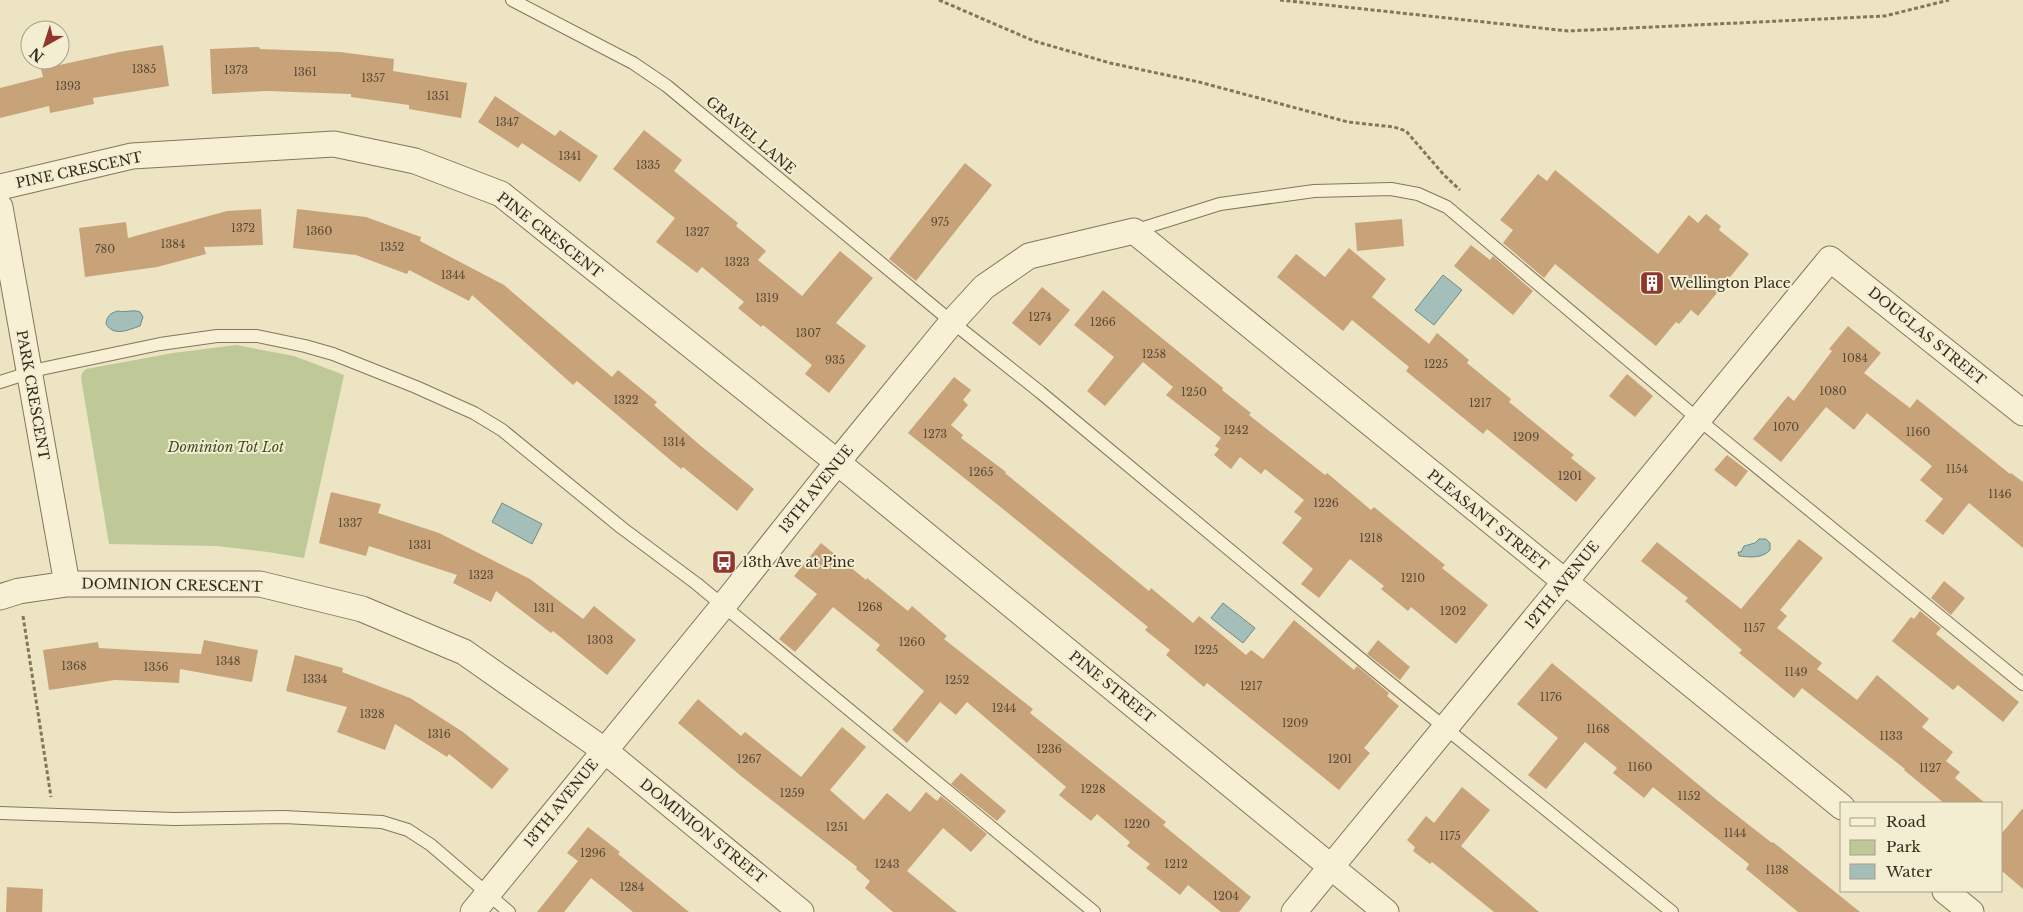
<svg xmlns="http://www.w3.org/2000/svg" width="2023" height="912" font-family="'Libre Baskerville',serif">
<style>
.green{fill:#bec997}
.water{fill:#a4beba;stroke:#6c8c87}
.building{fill:#c8a37a}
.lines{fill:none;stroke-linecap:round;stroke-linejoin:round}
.lane-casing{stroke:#85755a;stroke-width:14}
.street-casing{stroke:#85755a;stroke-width:27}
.path{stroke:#85755a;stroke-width:3;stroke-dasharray:4 2.5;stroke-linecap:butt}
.lane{stroke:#f7f0d5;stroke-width:12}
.street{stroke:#f7f0d5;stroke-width:25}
.labels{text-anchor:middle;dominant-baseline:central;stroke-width:4;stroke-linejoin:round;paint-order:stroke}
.number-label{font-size:11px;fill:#5a4a35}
.street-label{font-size:14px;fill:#352c1e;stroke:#f3edd1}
.poi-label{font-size:14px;fill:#352c1e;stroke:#f3edd1;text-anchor:start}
.park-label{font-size:14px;font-style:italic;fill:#415025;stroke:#f3edd1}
</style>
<rect width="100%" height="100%" fill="#ece4c2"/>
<!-- green -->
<path class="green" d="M 236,345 L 294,356 L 344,375 L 304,558 L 268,552 L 216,546 L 109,544 L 81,378 L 82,373 L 86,369 L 173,353 Z"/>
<!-- water -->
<path class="water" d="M 1443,275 L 1462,290 L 1434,325 L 1415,310 Z
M 118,311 C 125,313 133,309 140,312 L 143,317 L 140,326 C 128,330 114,337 106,324 C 107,316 110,313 118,311 Z
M 502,503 L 542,524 L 532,544 L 492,522 Z
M 1759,539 L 1766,539 L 1770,543 L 1770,550 C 1762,559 1749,557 1739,556 L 1738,552 L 1741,552 L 1744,546 L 1755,543 Z
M 1223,603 L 1255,628 L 1243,643 L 1211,618 Z"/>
<!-- building -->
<path class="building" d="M 163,45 L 169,86 L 93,98 L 94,104 L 50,113 L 49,106 L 0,118 L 0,88 L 43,77 L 41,69 L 119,52 Z
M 259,47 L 260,49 L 340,52 L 394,59 L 393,71 L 467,83 L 461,118 L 409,109 L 409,105 L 351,97 L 351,94 L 266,91 L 212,94 L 210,49 Z
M 495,96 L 555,136 L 560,130 L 598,156 L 580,182 L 522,143 L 518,148 L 478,122 Z
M 644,130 L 682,160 L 674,171 L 738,223 L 736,226 L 766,251 L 758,260 L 802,296 L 840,251 L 873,278 L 836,323 L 866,346 L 829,393 L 805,374 L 812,365 L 763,325 L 761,327 L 738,308 L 744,302 L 702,267 L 697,273 L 656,242 L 675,218 L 613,169 Z
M 965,163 L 992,185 L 916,281 L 889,259 Z
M 1555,170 L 1658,254 L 1689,215 L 1698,223 L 1706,214 L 1721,226 L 1719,230 L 1749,254 L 1698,316 L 1691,310 L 1679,324 L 1676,322 L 1656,346 L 1555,264 L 1544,278 L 1503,243 L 1513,230 L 1500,220 L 1538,174 L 1547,181 Z
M 261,209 L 263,245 L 204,247 L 206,254 L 157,267 L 85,277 L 79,228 L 126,222 L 128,238 L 227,211 Z
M 297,209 L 366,217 L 421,237 L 420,241 L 504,285 L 612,377 L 618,370 L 657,402 L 654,405 L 701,446 L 754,489 L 737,511 L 683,467 L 681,469 L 577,381 L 573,385 L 472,295 L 469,301 L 409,270 L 407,274 L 356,255 L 293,248 Z
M 1402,219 L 1404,246 L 1357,251 L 1355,223 Z
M 1471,245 L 1490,260 L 1493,256 L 1533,291 L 1513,315 L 1454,266 Z
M 1349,248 L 1386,279 L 1372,297 L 1429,344 L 1437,333 L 1469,360 L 1467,363 L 1511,399 L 1509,402 L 1574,455 L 1571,458 L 1596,478 L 1576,502 L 1487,429 L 1483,434 L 1406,371 L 1409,367 L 1352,320 L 1343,331 L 1277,277 L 1296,254 L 1325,277 Z
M 1042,287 L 1070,310 L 1040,346 L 1012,323 Z
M 1103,290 L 1223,388 L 1222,390 L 1251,413 L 1249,415 L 1325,475 L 1327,473 L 1371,510 L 1374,507 L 1445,565 L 1442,568 L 1488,605 L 1456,644 L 1411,607 L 1408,611 L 1381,589 L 1384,586 L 1350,559 L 1319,598 L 1301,584 L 1313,569 L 1282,543 L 1302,518 L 1294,512 L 1304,500 L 1265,469 L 1261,474 L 1240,457 L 1231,469 L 1214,455 L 1219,449 L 1215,446 L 1221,438 L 1166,395 L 1173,387 L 1143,362 L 1105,406 L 1087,391 L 1114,357 L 1074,325 Z
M 1848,326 L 1881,353 L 1864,373 L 1910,408 L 1917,399 L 2010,474 L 2011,473 L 2023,482 L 2023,548 L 1969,503 L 1943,535 L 1925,521 L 1943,499 L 1920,480 L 1932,466 L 1867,413 L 1854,430 L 1826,407 L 1781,462 L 1753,439 L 1788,396 L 1794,401 L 1832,351 L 1829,349 Z
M 1627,374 L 1653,396 L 1635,417 L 1609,396 Z
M 954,377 L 971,390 L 963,400 L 968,405 L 951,425 L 963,435 L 961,438 L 1006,472 L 1005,473 L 1149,591 L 1151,588 L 1193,623 L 1199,616 L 1246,655 L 1251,650 L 1263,659 L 1294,620 L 1354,670 L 1357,666 L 1389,693 L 1387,696 L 1399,706 L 1364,748 L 1370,753 L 1339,790 L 1207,683 L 1204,687 L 1166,655 L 1170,650 L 1145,630 L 1148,627 L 1003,509 L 908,433 Z
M 1727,455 L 1748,471 L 1736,487 L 1714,470 Z
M 331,492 L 381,504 L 378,513 L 439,533 L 530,579 L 583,619 L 594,606 L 636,640 L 607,675 L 553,631 L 551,633 L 496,591 L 491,602 L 453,583 L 457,575 L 369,546 L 366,556 L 319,543 Z
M 1799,539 L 1823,558 L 1780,610 L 1787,616 L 1777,628 L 1822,663 L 1817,669 L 1857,700 L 1877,675 L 1929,719 L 1922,727 L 1953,752 L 1946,761 L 1960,772 L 1955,778 L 1985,803 L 1944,803 L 1904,770 L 1905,769 L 1802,688 L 1794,698 L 1739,653 L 1742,650 L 1685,601 L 1688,598 L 1641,561 L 1657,542 L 1741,609 Z
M 821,543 L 866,580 L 867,578 L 908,611 L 912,606 L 947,636 L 944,639 L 1033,709 L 1030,713 L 1166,822 L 1163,825 L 1251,897 L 1239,912 L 1221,912 L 1188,885 L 1180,895 L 1146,868 L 1150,864 L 1127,846 L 1130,842 L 1097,814 L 1091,821 L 1059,795 L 1066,787 L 967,702 L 956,715 L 940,702 L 907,743 L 892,730 L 924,691 L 876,650 L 880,645 L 833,607 L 795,652 L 779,639 L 817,594 L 794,576 Z
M 1944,581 L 1965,598 L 1951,615 L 1931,598 Z
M 1920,611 L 1941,628 L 1936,634 L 2019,702 L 2003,722 L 1958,685 L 1953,690 L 1892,641 L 1911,617 L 1914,619 Z
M 204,640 L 258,650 L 252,682 L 180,669 L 179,683 L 115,680 L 49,690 L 43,650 L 98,642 L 99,648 L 201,654 Z
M 1378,640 L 1410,667 L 1400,680 L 1367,654 Z
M 295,655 L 343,668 L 342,672 L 410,698 L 463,732 L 509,769 L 492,789 L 449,754 L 447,757 L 395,724 L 385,750 L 337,732 L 347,707 L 286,691 Z
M 1552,663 L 1717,800 L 1772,843 L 1773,842 L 1860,912 L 1798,912 L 1746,869 L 1749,864 L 1653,787 L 1644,798 L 1613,773 L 1617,768 L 1585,742 L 1546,789 L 1528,775 L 1558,738 L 1517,704 Z
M 698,699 L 741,736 L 745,732 L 801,777 L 842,727 L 866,747 L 830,790 L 864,820 L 887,793 L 910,812 L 926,792 L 937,801 L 941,796 L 987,834 L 971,852 L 943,828 L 907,871 L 957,912 L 893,912 L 865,888 L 870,881 L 856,869 L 857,867 L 741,776 L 678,723 Z
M 961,773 L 1006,811 L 997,821 L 951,784 Z
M 1462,787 L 1490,810 L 1461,846 L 1539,912 L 1494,912 L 1432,862 L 1430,864 L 1413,851 L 1415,847 L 1407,840 L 1426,816 L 1434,823 Z
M 2023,808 L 2023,889 L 2002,871 L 2002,833 Z
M 588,827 L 620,852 L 618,854 L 689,912 L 633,912 L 591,878 L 564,912 L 537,912 L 578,861 L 567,853 Z
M 7,887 L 43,889 L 42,912 L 6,912 Z"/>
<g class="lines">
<defs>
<path id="lane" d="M 512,0 L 633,63 L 667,86 L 952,322 L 1040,392 L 1374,670 L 1672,912
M 1134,231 L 1220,204 L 1314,191 L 1391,189 L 1418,194 L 1447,207 L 1698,419 L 2023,684
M 0,382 L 41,369 L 160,344 L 217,336 L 257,336 L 305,346 L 333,354 L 416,387 L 474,413 L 502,430 L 622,528 L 697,584 L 1094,912
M 0,813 L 175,819 L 284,817 L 382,822 L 408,830 L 431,845 L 509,912"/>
<path id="street" d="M 0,187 L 132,156 L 334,144 L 415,161 L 501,194 L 837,462 L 1386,912
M 0,207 L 67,584
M 0,597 L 19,591 L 67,584 L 260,584 L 362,609 L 464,652 L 604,750 L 801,912
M 1945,891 L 1971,912
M 473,912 L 723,606 L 848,449 L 952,322 L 984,287 L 1029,256 L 1134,231 L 1842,807
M 1294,912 L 1830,259 L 2023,413"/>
</defs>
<!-- lane casing -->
<use href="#lane" class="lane-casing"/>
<!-- street casing -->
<use href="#street" class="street-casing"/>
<!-- path -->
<path class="path" d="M 939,0 L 1034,41 L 1110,63 L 1199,82 L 1348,122 L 1394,127 L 1406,131 L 1444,175 L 1460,190
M 1280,0 L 1568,31 L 1885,16 L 1949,0
M 23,616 L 51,797"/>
<!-- lane -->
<use href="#lane" class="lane"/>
<!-- street -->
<use href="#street" class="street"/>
</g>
<!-- icons -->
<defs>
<symbol id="building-square" viewBox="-11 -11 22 22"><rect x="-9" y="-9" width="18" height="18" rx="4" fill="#90372d" stroke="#f3edd1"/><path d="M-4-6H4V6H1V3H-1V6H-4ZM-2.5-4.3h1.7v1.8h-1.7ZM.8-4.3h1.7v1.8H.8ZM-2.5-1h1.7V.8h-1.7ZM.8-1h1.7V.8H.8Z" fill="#fff"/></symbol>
<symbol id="bus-square" viewBox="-11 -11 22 22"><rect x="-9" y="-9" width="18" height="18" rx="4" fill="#90372d" stroke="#f3edd1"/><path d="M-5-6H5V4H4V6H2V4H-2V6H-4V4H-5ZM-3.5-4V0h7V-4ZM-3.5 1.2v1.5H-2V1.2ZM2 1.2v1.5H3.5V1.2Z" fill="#fff"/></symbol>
</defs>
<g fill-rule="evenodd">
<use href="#building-square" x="1638" y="269" width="28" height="28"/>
<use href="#bus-square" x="710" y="548" width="28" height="28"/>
</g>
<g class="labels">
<!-- number labels -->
<g class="number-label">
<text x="144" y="69">1385</text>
<text x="236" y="70">1373</text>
<text x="305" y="72">1361</text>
<text x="373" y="78">1357</text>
<text x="68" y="86">1393</text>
<text x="438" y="96">1351</text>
<text x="507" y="122">1347</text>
<text x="570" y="156">1341</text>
<text x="648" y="165">1335</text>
<text x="940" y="222">975</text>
<text x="243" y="228">1372</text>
<text x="319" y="231">1360</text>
<text x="697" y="232">1327</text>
<text x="173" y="244">1384</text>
<text x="392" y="247">1352</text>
<text x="105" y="249">780</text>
<text x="737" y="262">1323</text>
<text x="453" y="275">1344</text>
<text x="767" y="298">1319</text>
<text x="1040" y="317">1274</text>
<text x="1103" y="322">1266</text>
<text x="808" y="333">1307</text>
<text x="1154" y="354">1258</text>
<text x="1855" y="358">1084</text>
<text x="835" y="360">935</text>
<text x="1436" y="364">1225</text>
<text x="1833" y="391">1080</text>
<text x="1194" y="392">1250</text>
<text x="626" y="400">1322</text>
<text x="1480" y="403">1217</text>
<text x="1786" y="427">1070</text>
<text x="1236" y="430">1242</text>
<text x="1918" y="432">1160</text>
<text x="935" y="434">1273</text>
<text x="1526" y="437">1209</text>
<text x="674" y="442">1314</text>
<text x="1957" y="469">1154</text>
<text x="981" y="472">1265</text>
<text x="1570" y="476">1201</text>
<text x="2000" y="494">1146</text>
<text x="1326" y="503">1226</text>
<text x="350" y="523">1337</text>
<text x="1371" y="538">1218</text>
<text x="420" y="545">1331</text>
<text x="481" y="575">1323</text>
<text x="1413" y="578">1210</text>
<text x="870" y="607">1268</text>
<text x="544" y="608">1311</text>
<text x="1453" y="611">1202</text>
<text x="1754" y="628">1157</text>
<text x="600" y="640">1303</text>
<text x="912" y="642">1260</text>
<text x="1206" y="650">1225</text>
<text x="228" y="661">1348</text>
<text x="74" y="666">1368</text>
<text x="156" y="667">1356</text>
<text x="1796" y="672">1149</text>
<text x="315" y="679">1334</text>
<text x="957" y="680">1252</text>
<text x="1251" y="686">1217</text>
<text x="1551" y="697">1176</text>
<text x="1004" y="708">1244</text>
<text x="372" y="714">1328</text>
<text x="1295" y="723">1209</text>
<text x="1598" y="729">1168</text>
<text x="439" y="734">1316</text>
<text x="1891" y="736">1133</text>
<text x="1049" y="749">1236</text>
<text x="749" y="759">1267</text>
<text x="1340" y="759">1201</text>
<text x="1640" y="767">1160</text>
<text x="1930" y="768">1127</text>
<text x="1093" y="789">1228</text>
<text x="792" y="793">1259</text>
<text x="1689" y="796">1152</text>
<text x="1137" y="824">1220</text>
<text x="837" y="827">1251</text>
<text x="1735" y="833">1144</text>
<text x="1450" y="836">1175</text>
<text x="593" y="853">1296</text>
<text x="887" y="864">1243</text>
<text x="1176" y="864">1212</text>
<text x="1777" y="870">1138</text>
<text x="632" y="887">1284</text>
<text x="1226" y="896">1204</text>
</g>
<!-- street labels -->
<g class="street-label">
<text transform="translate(751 135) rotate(40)">GRAVEL LANE</text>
<text transform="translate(79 170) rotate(-12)">PINE CRESCENT</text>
<text transform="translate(550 235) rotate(38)">PINE CRESCENT</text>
<text transform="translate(1927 336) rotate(39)">DOUGLAS STREET</text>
<text transform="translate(33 395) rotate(80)">PARK CRESCENT</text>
<text transform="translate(816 489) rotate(-51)">13TH AVENUE</text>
<text transform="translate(1488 520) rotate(39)">PLEASANT STREET</text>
<text transform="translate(172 585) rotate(1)">DOMINION CRESCENT</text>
<text transform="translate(1562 585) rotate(-51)">12TH AVENUE</text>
<text transform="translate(1112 687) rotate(39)">PINE STREET</text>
<text transform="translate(561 803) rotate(-51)">13TH AVENUE</text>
<text transform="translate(703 831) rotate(39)">DOMINION STREET</text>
</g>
<!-- poi labels -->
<g class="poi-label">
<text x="1670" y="283">Wellington Place</text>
<text x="742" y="562">13th Ave at Pine</text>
</g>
<!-- park labels -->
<g class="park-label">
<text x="226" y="447">Dominion Tot Lot</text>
</g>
</g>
<!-- legend -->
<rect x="1840" y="802" width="162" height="90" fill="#f3edd1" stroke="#a7a089"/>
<rect x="1850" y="818" width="25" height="8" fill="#f7f0d5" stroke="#a7a089"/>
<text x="1886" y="827" font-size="15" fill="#352c1e">Road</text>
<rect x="1850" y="840" width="25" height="15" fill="#bec997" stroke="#a7a089"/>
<text x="1886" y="852" font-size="15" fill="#352c1e">Park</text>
<rect x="1850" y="864" width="25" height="15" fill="#a4beba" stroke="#a7a089"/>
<text x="1886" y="877" font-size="15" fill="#352c1e">Water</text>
<!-- north arrow -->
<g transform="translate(45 45) rotate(219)"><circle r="24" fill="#f3edd1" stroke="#a7a089"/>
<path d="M0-4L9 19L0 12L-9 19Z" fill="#90372d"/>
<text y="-8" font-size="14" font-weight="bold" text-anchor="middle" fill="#352c1e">N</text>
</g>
</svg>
